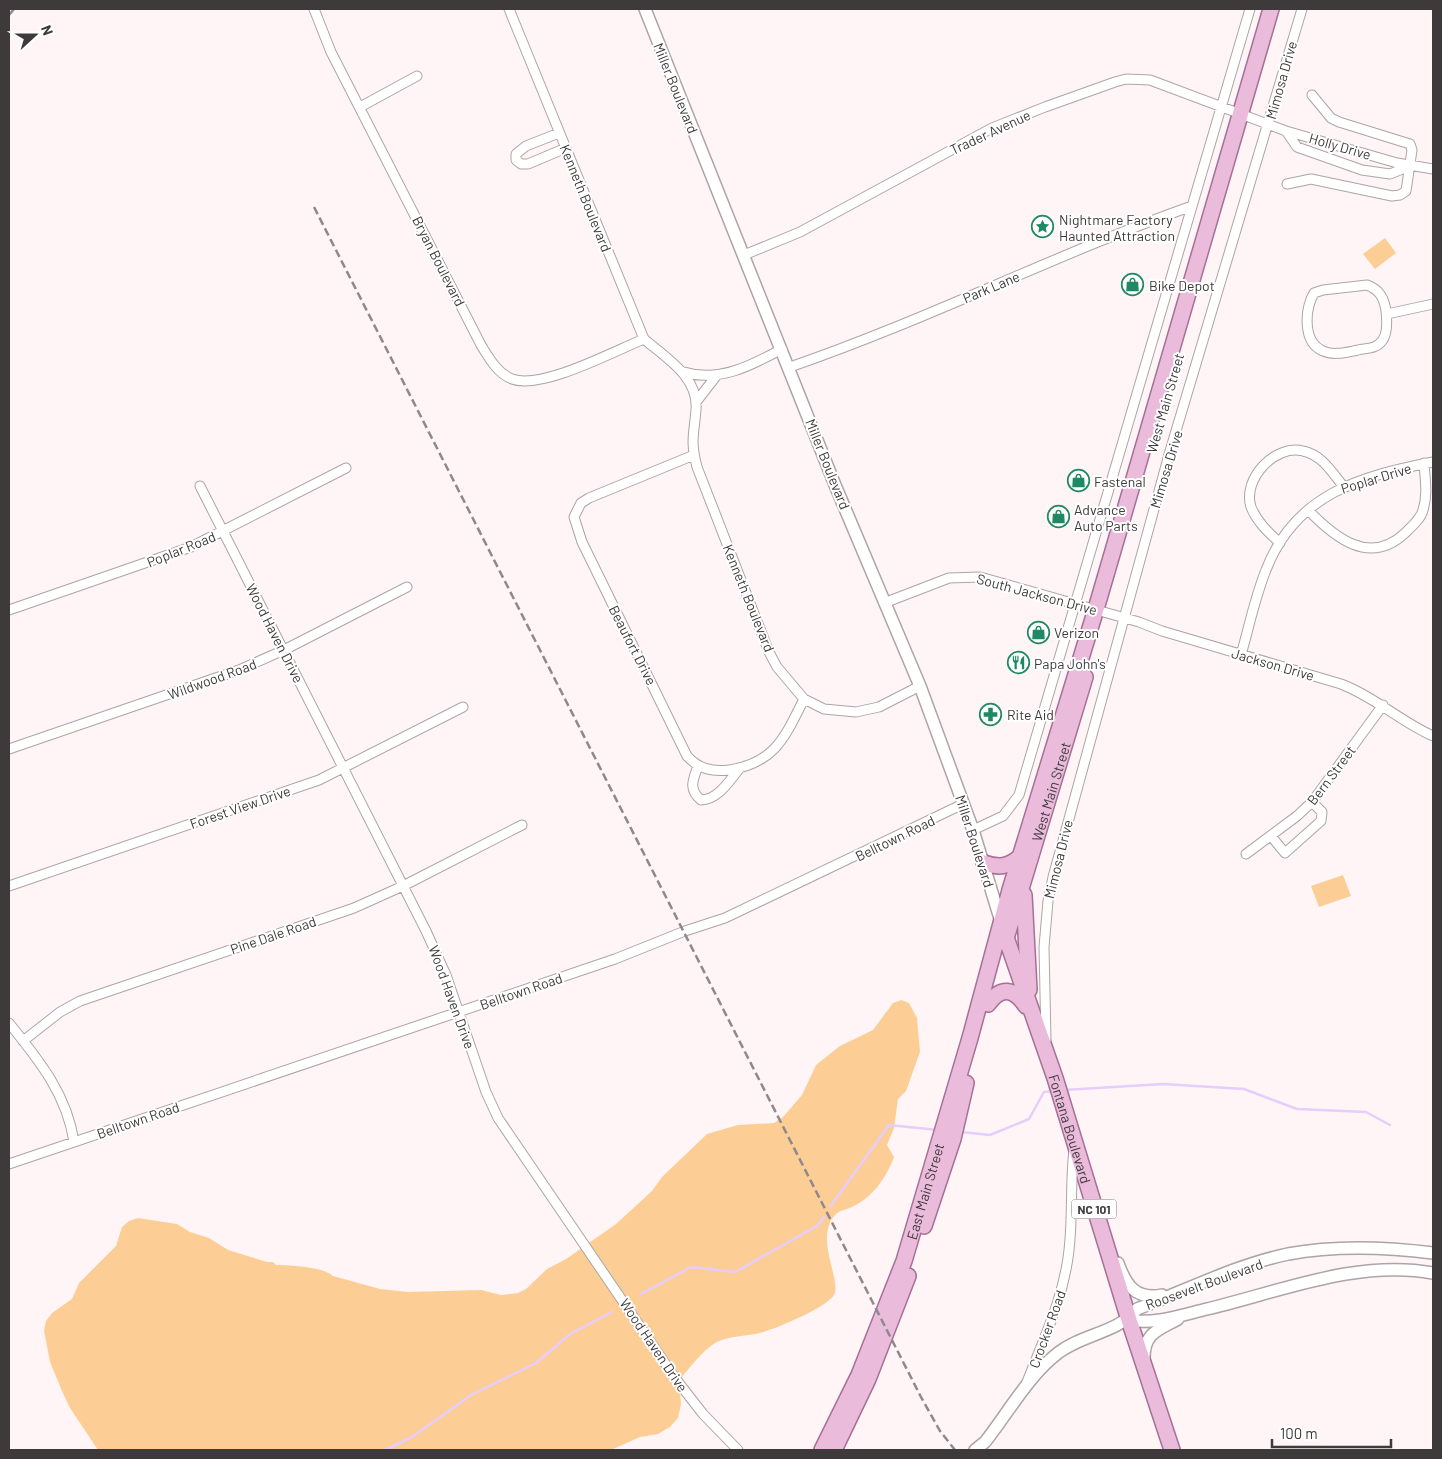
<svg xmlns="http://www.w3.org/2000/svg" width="1442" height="1459" font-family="Barlow,sans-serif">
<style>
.green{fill:#fcce96}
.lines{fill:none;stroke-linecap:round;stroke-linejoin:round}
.stream{stroke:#e6cdfc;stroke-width:2.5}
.minor-casing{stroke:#ada4a5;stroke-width:11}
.tertiary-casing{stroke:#ada4a5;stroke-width:14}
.primary-casing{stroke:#a57094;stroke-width:18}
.minor{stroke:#fff;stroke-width:9}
.tertiary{stroke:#fff;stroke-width:11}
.primary{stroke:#ebbbdc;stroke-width:15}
.rail{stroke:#8f898a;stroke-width:2.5;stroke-dasharray:8 4;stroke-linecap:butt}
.labels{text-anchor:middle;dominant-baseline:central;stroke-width:4;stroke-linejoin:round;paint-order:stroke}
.shield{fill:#fff;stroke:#787576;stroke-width:1}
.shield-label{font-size:12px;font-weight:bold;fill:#3e3a3b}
.street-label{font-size:14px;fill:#3e3a3b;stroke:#fff}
.poi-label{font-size:14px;fill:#3e3a3b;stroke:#fff;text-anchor:start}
</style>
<rect width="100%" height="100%" fill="#fff5f6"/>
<!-- green -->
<path class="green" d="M 1385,238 L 1396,253 L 1375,269 L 1363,254 Z
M 1343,875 L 1351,896 L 1319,907 L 1311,886 Z
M 901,1000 L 909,1003 L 917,1018 L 920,1052 L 906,1091 L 898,1099 L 894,1128 L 887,1145 L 894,1157 C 886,1178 873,1197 852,1207 C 846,1210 840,1210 835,1215 C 814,1239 842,1280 834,1295 C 826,1308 775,1329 760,1333 C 747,1336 732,1336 719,1341 C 705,1347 690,1368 679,1380 L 681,1404 L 678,1418 L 670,1427 L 658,1434 L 640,1437 L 611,1450 L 98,1450 L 70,1408 L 62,1391 L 50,1362 L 44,1331 L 46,1321 L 52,1313 L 72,1299 L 79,1283 L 116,1246 L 122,1227 L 129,1221 L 138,1218 L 177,1224 L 190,1232 L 209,1238 L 228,1250 L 267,1262 L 273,1262 L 276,1265 C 289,1265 324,1267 333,1276 L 380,1289 L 408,1292 L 481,1290 L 501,1295 L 518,1293 L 526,1289 L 547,1269 L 566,1259 L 616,1224 L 652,1191 L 662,1177 L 707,1134 L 738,1125 L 774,1123 L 783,1117 L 802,1095 L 816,1065 L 840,1046 L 873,1030 L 893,1003 Z"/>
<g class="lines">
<!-- stream -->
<path class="stream" d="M 1064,1090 L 1163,1084 L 1244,1089 L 1297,1109 L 1366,1112 L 1390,1125
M 961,1132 L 990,1135 L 1029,1119 L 1044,1092 L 1054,1091
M 830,1207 L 889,1125 L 938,1130
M 641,1294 L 691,1267 L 735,1272 L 817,1226 L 824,1217
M 385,1450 L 412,1437 L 471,1395 L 536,1363 L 570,1334 L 612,1312"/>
<defs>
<path id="minor" d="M 314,9 L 331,52 L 481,345 C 489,358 497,373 512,379 C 542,390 614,351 644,339
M 509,9 L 644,339 C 666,358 699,377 696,410 C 694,435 690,440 697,467 L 769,652 L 777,667 L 804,699 L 824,709 L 856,712 L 879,707 L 920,686
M 360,107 L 417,76
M 1286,131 L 1297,147 L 1362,170 L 1390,174 L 1410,166
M 559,133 L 526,146 L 516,154 L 516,160 L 521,164 L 528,164 L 566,148
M 1287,184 L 1311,179 L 1392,196 L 1400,195 L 1406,191 L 1412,150 L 1410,144 L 1339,122 L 1331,118 L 1312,95
M 744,255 L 800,232 L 992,128 L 1045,107 L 1115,82 L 1126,79 L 1150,80 L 1286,131 L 1397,163 L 1433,169
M 1367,285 C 1380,290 1384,298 1386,311 C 1387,320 1388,334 1382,341 C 1376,349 1367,348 1358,350 C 1347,352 1334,356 1323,351 C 1302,342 1305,309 1314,293 L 1323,290 Z
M 1387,314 L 1433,304
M 790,367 C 927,320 1056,254 1192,206
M 684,372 C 719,383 752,365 782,349
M 696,402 L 717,375
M 694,455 L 589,498 L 581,503 L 574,517 L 582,542 L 687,756 C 699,769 712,772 729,770 C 775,763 785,737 804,699
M 200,486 L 426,931 L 446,975 L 486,1092 L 498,1118 L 675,1378 L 703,1414 L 738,1450
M 1308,510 C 1334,537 1369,566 1404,534 C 1411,527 1421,519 1423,510 C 1428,495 1425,479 1424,463
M 1280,543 C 1268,532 1257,522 1251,507 C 1242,479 1275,444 1303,451 C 1322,455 1332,472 1343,486
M 884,603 L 949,578 L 980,577 L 1139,622 L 1162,631 L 1341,684 C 1375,697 1401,722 1433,736
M 9,610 L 191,547 L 346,468
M 1241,655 C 1249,627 1255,597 1266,570 C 1295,494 1361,476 1433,462
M 9,749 L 239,670 L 284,650 L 407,587
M 698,766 C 693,780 688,789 701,800 C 718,800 729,781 740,768
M 973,830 L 1003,816 L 1019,795 L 1250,9
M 1271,836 L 1285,853 L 1321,821 L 1322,812 L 1312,802
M 1246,854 L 1297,816 L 1312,802 L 1383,705
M 9,886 L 319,780 L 463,707
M 9,1023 C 38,1059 67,1094 74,1142
M 1046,1040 L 1044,947 L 1048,901 L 1053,877 L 1170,451 L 1302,9
M 23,1041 L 60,1012 L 80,1001 L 354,908 L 403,886 L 522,825
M 9,1164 L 615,959 L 685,931 L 725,918 L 963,804
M 1027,1382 C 1044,1338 1064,1297 1069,1250 C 1073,1216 1070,1183 1074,1150"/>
<path id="tertiary" d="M 645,9 L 835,485 L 920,686 L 973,830 L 1001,922
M 1118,1263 C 1126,1286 1136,1300 1162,1295
M 1129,1320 C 1153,1325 1182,1315 1207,1309 C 1279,1292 1357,1259 1433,1273
M 1144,1358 C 1144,1333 1158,1330 1178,1319
M 975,1450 L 985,1442 C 1008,1413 1028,1376 1058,1353 C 1082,1334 1118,1333 1137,1309 C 1187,1290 1236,1265 1288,1254 C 1336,1245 1386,1247 1433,1253"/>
<g id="primary">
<path d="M 984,863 C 999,868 1008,867 1020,857"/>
<path d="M 1024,895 L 1029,990"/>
<path id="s1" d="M 1002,926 L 1055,1078 L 1129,1320 L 1172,1450"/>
<path id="s2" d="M 1007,935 L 1085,677"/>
<path d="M 988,1004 C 1001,986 1014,988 1026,1006"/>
<path d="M 924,1226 L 953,1139 L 966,1083"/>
<path id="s3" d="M 822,1450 L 859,1375 L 904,1261 L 970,1038 L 1010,890 L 1096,609 L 1271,9"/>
<path d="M 834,1450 L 868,1379 L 908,1276"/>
</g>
</defs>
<!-- minor casing -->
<use href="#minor" class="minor-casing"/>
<!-- tertiary casing -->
<use href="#tertiary" class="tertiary-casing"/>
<!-- primary casing -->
<use href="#primary" class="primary-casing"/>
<!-- minor -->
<use href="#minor" class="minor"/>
<!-- tertiary -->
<use href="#tertiary" class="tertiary"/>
<!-- primary -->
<use href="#primary" class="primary"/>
<!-- rail -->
<path class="rail" d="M 9,15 L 14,9
M 314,207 L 921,1397 L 940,1431 L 955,1450"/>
</g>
<!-- icons -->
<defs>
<symbol id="sight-ring" viewBox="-11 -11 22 22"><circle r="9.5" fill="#fff" stroke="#1f8864" stroke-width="1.5"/><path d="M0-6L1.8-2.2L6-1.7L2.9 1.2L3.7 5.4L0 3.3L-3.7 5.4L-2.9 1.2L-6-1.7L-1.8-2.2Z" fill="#1f8864"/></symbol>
<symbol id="shop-ring" viewBox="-11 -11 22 22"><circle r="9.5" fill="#fff" stroke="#1f8864" stroke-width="1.5"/><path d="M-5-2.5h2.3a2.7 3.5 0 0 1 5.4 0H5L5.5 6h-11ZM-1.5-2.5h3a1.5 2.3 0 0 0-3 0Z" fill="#1f8864"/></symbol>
<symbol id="restaurant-ring" viewBox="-11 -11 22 22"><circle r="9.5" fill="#fff" stroke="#1f8864" stroke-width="1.5"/><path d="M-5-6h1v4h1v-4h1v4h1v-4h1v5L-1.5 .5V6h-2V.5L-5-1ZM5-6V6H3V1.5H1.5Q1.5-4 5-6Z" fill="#1f8864"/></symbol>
<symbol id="pharmacy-ring" viewBox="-11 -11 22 22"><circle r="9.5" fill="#fff" stroke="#1f8864" stroke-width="1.5"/><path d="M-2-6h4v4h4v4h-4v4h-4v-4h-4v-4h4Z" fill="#1f8864"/></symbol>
</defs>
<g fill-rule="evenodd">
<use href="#sight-ring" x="1030" y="214" width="25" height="25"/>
<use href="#shop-ring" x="1120" y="272" width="25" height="25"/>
<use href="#shop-ring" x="1066" y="468" width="25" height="25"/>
<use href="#shop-ring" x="1046" y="504" width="25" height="25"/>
<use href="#shop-ring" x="1026" y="620" width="25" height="25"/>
<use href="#restaurant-ring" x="1006" y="650" width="25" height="25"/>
<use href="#pharmacy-ring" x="978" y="702" width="25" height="25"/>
</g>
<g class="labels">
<!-- shield labels -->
<rect class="shield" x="1071.5" y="1199.5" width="45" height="19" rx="4"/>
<g class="shield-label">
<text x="1094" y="1209">NC 101</text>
</g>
<!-- street labels -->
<g class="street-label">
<text transform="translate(1281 80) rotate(-74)">Mimosa Drive</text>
<text transform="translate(676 88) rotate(68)">Miller Boulevard</text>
<text transform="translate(990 132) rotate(-25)">Trader Avenue</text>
<text transform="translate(1340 146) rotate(16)">Holly Drive</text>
<text transform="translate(586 198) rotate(68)">Kenneth Boulevard</text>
<text transform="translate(439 261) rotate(63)">Bryan Boulevard</text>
<text transform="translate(991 287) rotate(-23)">Park Lane</text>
<text transform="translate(1165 403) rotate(-74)">West Main Street</text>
<text transform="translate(828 464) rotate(68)">Miller Boulevard</text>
<text transform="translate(1166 469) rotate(-73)">Mimosa Drive</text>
<text transform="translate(1376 478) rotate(-17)">Poplar Drive</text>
<text transform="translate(181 549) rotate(-22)">Poplar Road</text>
<text transform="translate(1037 594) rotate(15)">South Jackson Drive</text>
<text transform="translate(749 598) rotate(68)">Kenneth Boulevard</text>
<text transform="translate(275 633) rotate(63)">Wood Haven Drive</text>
<text transform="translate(633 645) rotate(63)">Beaufort Drive</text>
<text transform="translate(1273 664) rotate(16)">Jackson Drive</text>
<text transform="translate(212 679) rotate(-20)">Wildwood Road</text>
<text transform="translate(1331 775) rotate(-53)">Bern Street</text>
<text stroke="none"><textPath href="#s2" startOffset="150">West Main Street</textPath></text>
<text transform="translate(240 807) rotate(-19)">Forest View Drive</text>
<text transform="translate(895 838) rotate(-26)">Belltown Road</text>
<text transform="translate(975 841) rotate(72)">Miller Boulevard</text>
<text transform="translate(1058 859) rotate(-76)">Mimosa Drive</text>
<text transform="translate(273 935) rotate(-19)">Pine Dale Road</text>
<text transform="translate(521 991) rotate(-19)">Belltown Road</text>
<text transform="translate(452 997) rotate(70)">Wood Haven Drive</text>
<text transform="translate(138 1120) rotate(-19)">Belltown Road</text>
<text stroke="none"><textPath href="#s1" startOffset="214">Fontana Boulevard</textPath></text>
<text stroke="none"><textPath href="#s3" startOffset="279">East Main Street</textPath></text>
<text transform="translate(1204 1284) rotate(-20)">Roosevelt Boulevard</text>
<text transform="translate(1047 1329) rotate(-70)">Crocker Road</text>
<text transform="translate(654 1345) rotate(56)">Wood Haven Drive</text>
</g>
<!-- poi labels -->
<g class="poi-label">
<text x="1059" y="219">Nightmare Factory<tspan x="1059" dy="16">Haunted Attraction</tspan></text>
<text x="1149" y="285">Bike Depot</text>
<text x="1094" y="481">Fastenal</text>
<text x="1074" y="509">Advance<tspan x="1074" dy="16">Auto Parts</tspan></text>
<text x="1054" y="632">Verizon</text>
<text x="1034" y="663">Papa John's</text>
<text x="1007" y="714">Rite Aid</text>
</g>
</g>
<!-- border -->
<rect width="1442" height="1459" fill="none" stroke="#3e3a3b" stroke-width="20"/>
<!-- north arrow -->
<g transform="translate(35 35) rotate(69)" stroke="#ffffff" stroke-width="4" paint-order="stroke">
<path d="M0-4L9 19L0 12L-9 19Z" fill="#3e3a3b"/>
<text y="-8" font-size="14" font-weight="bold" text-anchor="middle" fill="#3e3a3b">N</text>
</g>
<!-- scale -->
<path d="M1272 1439v8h119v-8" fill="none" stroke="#3e3a3b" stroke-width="2.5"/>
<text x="1280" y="1439" font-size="15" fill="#3e3a3b" stroke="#ffffff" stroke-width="4" paint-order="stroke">100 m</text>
</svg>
